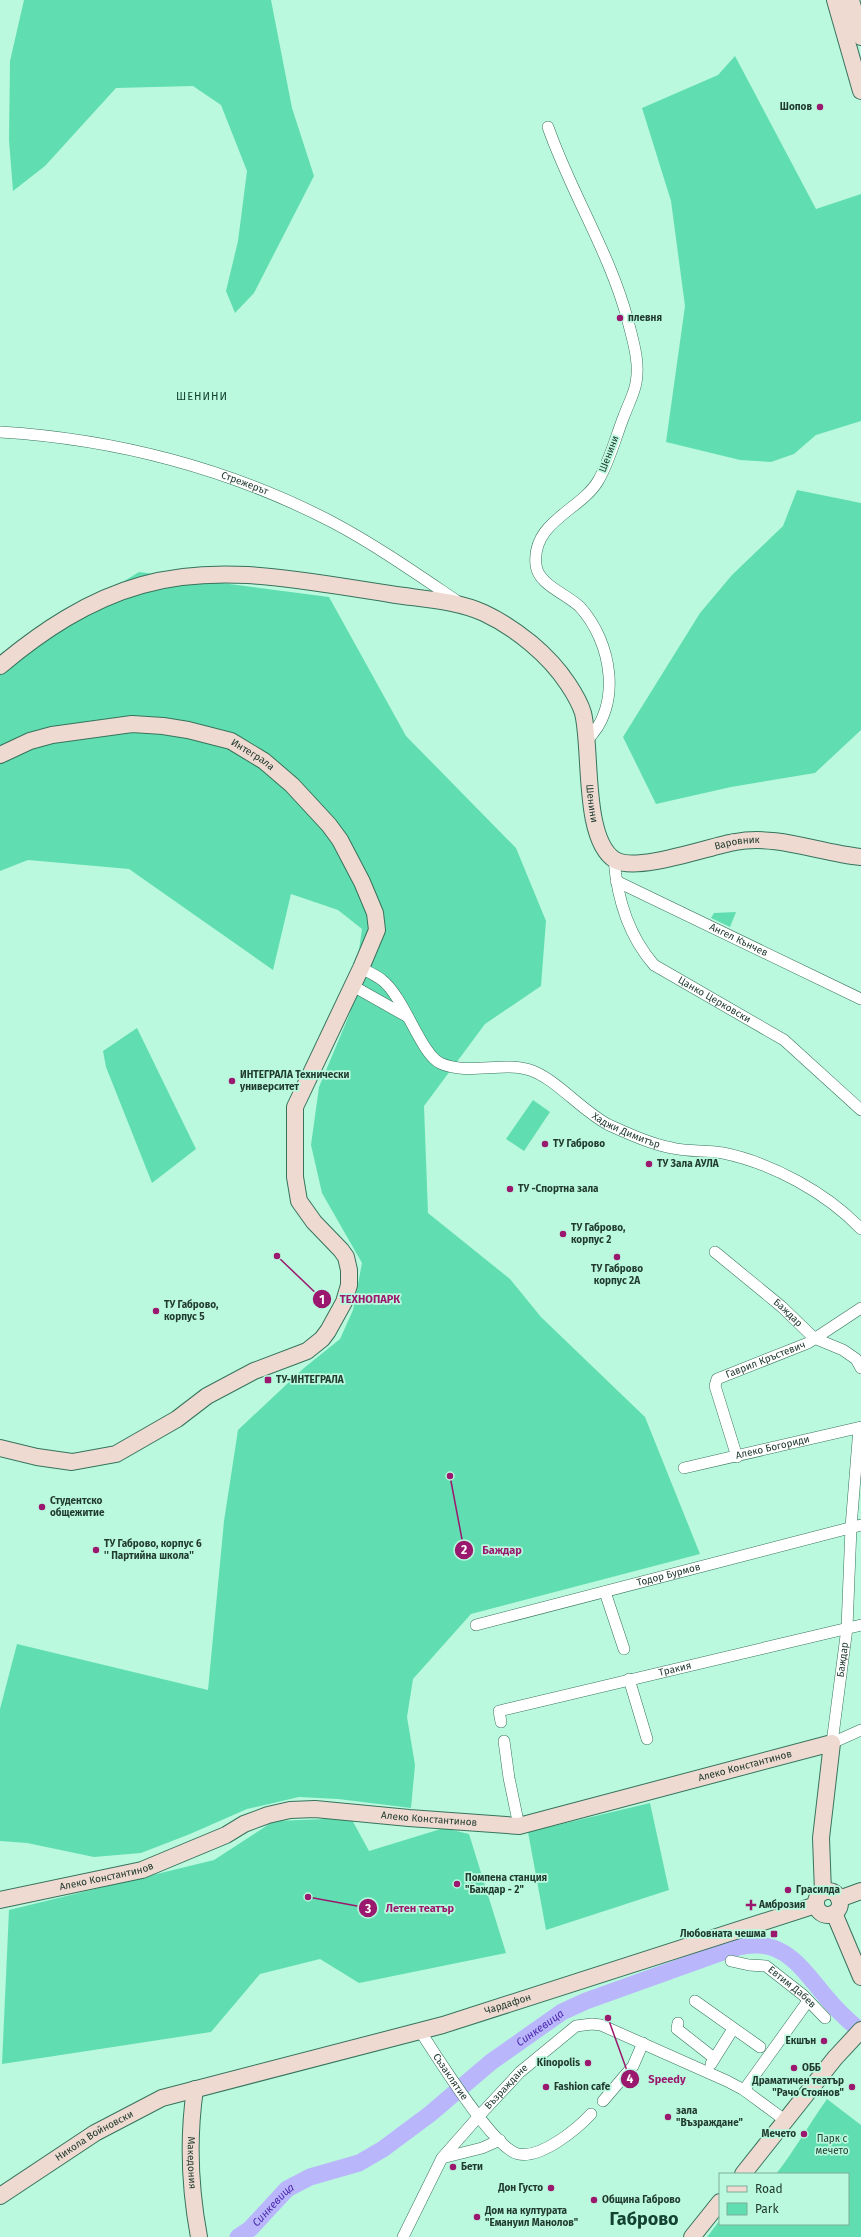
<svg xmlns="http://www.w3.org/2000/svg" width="861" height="2237" font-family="'Fira Sans',sans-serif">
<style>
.green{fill:#61deb1}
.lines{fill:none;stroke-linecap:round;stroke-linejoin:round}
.river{stroke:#bab6fc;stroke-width:17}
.street-casing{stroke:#37735d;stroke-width:12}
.secondary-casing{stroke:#37735d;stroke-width:18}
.street{stroke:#fff;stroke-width:11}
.secondary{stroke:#eedad0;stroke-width:16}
.poi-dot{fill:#9a186d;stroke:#baf9de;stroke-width:1.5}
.labels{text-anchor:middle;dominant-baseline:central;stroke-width:3.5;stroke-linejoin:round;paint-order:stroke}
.poi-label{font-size:10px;font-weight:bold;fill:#223b31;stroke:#baf9de;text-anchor:start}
.street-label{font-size:10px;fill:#223b31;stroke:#baf9de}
.park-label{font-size:10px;fill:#213c32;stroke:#baf9de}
.neighbourhood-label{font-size:11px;letter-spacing:1px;fill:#134232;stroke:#baf9de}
.water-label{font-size:11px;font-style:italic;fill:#4c29ad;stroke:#baf9de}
.town-label{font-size:18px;font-weight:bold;fill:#134232;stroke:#baf9de}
.leader{fill:none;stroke:#9a186d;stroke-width:1.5}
.callout-dot{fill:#9a186d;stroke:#baf9de;stroke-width:1.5}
.mark-label{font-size:12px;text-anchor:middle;font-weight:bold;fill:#fff}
.callout-label{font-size:11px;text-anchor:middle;font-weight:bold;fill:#9a186d;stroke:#baf9de;stroke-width:3.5;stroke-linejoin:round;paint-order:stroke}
</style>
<rect width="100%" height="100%" fill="#baf9de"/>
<!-- green -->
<path class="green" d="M 24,0 L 271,0 L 292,108 L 314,176 L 254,293 L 235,313 L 226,291 L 238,241 L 247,171 L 221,105 L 193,86 L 116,88 L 45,166 L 13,191 L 9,140 L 10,61 Z
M 735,56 L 816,209 L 861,194 L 861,421 L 816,435 L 794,454 L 771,462 L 740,460 L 666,442 L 685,306 L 671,201 L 642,108 L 718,75 Z
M 797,490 L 861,503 L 861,730 L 815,773 L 731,787 L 656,804 L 623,737 L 700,613 L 732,575 L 783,526 Z
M 139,572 L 329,597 L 406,736 L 516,848 L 546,921 L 541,986 L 485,1024 L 424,1106 L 428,1213 L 510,1279 L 541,1317 L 645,1417 L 700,1554 L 471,1614 L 413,1679 L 407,1717 L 415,1765 L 411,1808 L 338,1799 L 299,1797 L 247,1809 L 190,1834 L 141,1853 L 94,1857 L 27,1843 L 0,1841 L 0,1709 L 17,1644 L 208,1690 L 224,1521 L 238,1430 L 304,1368 L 340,1339 L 353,1310 L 362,1263 L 322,1193 L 311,1145 L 319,1087 L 350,1013 L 362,929 L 338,910 L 291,894 L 273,970 L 129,869 L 28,860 L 0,871 L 0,657 Z
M 736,912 L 730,927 L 711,918 L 714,913 Z
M 137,1028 L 196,1149 L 152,1183 L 106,1067 L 103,1051 Z
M 533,1100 L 550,1112 L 524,1151 L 506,1139 Z
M 650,1803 L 669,1890 L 546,1930 L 528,1832 Z
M 351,1818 L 369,1851 L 444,1828 L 469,1834 L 506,1953 L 359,1983 L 320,1959 L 260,1974 L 211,2032 L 2,2064 L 9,1910 L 214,1860 L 274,1821 Z
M 827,2099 L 861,2125 L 861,2237 L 707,2237 L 720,2220 L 720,2224 L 848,2224 L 848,2174 L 776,2174 C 795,2150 809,2124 827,2099 Z"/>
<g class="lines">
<!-- river -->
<path class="river" id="s1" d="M 238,2237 L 250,2229 L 287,2189 L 310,2177 L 359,2163 L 383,2149 L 430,2114 L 491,2062 L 562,2012 L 586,2001 L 717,1954 C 731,1949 744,1944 758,1945 C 790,1946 808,1976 826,1997 C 836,2009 848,2021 861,2031"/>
<defs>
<g id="street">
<path d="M 548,127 C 571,193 610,253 628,321 C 633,341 640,362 636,383 C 634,394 628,405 624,416 C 616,436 609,463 598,481 C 581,510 531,522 536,565 C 538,585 567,594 580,607 C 612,642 623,707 586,741"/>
<path id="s2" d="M 0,432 C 116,439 231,469 334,523 C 377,546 417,574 457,601"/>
<path id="s3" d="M 614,859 C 617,898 628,935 654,965 L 784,1040 L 861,1110"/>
<path id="s4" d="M 616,881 L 861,999"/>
<path id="s5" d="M 361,968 C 368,972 376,975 382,980 C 404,997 421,1054 440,1063 C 468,1076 502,1061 530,1070 C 555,1078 583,1112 609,1125 C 629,1134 651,1144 672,1148 C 689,1152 706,1150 723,1153 C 772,1163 827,1193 861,1229"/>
<path d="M 353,986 L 408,1017"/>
<path id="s6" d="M 715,1252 L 782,1307 L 814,1338 L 843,1350 L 856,1359 L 861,1368"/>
<path id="s7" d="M 737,1457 L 715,1386 L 717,1379 L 808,1343 L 861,1308"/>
<path id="s8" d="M 684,1468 L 861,1427"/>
<path d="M 605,1592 L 624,1649"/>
<path id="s9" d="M 476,1625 L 861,1525"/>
<path d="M 629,1679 L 647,1739"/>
<path id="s10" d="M 501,1722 L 499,1711 L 861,1625"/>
<path d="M 504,1741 L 509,1778 L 519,1826"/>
<path id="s11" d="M 832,1743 L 847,1628 L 851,1527 L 859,1428"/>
<path d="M 832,1743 L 861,1730"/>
<path id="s12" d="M 731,1961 L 749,1965 L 766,1966 L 803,1995 L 825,2018"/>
<path d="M 695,2001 L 760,2047"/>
<path d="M 678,2023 L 677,2029 L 714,2058"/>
<path id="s13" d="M 420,2031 C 436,2055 493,2148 518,2154 C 541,2159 577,2129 591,2114"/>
<path d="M 711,2064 L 733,2029"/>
<path d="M 744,2090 L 808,2001"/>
<path d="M 603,2101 L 633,2066 L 643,2043"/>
<path d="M 442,2158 L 482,2148 L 500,2140"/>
<path id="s14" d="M 403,2237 L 442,2158 L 479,2116 L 520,2072 L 576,2026 L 592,2024 L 601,2025 L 727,2081 L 744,2090 L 786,2121"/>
</g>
<g id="secondary">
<path d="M 835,0 L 861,91"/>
<path d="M 851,0 L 861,37"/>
<path id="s15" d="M 0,666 C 42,631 88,600 142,585 C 223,562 309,582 390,594 C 421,599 455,600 484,613 C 516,628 549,655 568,684 C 574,693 580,703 583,713 C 592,749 582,839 615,860 C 637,873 710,846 735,842 C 777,834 819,853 861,857"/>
<path id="s16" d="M 0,755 L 30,741 L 52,735 L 132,724 L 163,726 L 188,730 L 231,741 L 264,761 L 292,785 L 329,825 L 340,840 L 362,882 L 375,913 L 377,930 L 361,968 L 295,1107 L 295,1177 L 299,1201 L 314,1222 L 341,1250 L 346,1257 L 349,1270 L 349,1285 L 344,1302 L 328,1331 L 322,1339 L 307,1351 L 254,1371 L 207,1396 L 177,1419 L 116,1454 L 72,1462 L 37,1457 L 0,1448"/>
<circle cx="828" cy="1903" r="12"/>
<path d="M 839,1899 L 861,1891"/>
<path id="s17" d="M 0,1900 L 142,1870 L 226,1835 L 244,1824 L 268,1815 L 290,1810 L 315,1809 L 409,1818 L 519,1826 L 832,1743 L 821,1838 L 823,1892"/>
<path d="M 834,1913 L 861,1977"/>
<path id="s18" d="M 195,2089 C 188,2137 190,2189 199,2237"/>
<path d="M 743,2174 L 835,2058 L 861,2030"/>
<path id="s19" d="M 0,2196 L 95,2133 L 162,2098 L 443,2025 L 816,1905"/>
<path d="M 692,2237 L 720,2202"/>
</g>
</defs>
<!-- street casing -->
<use href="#street" class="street-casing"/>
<!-- secondary casing -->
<use href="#secondary" class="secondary-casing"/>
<!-- street -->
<use href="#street" class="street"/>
<!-- secondary -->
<use href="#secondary" class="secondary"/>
</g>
<!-- markers -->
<g class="poi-dot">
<circle cx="820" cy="107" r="4"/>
<circle cx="620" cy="318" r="4"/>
<circle cx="232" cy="1081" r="4"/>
<circle cx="545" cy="1144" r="4"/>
<circle cx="649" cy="1164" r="4"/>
<circle cx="510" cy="1189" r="4"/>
<circle cx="563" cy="1234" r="4"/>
<circle cx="617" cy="1257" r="4"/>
<circle cx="156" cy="1311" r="4"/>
<rect x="264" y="1376" width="8" height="8" rx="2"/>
<circle cx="42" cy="1507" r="4"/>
<circle cx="96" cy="1550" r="4"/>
<circle cx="457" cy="1884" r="4"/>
<circle cx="788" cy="1890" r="4"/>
<path d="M749 1899h4v4h4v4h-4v4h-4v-4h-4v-4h4z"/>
<rect x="770" y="1930" width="8" height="8" rx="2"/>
<circle cx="824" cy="2041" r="4"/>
<circle cx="588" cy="2063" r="4"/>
<circle cx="794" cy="2068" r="4"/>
<circle cx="546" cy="2087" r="4"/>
<circle cx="852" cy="2087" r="4"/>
<circle cx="668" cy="2117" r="4"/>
<circle cx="804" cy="2134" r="4"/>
<circle cx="453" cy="2167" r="4"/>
<circle cx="551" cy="2188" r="4"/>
<circle cx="594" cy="2200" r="4"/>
<circle cx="477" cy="2217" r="4"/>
</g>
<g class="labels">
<!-- poi labels -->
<g class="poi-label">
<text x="812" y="107" text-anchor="end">Шопов</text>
<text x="628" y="318">плевня</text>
<text x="240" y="1075">ИНТЕГРАЛА Технически<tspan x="240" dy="12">университет</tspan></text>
<text x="553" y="1144">ТУ Габрово</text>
<text x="657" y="1164">ТУ Зала АУЛА</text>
<text x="518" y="1189">ТУ -Спортна зала</text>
<text x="571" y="1228">ТУ Габрово,<tspan x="571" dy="12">корпус 2</tspan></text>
<text x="617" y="1269" text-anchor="middle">ТУ Габрово<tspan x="617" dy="12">корпус 2А</tspan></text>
<text x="164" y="1305">ТУ Габрово,<tspan x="164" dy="12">корпус 5</tspan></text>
<text x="276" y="1380">ТУ-ИНТЕГРАЛА</text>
<text x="50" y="1501">Студентско<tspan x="50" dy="12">общежитие</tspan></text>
<text x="104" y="1544">ТУ Габрово, корпус 6<tspan x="104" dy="12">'' Партийна школа''</tspan></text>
<text x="465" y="1878">Помпена станция<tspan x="465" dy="12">"Баждар - 2"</tspan></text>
<text x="796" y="1890">Грасилда</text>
<text x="759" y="1905">Амброзия</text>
<text x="766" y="1934" text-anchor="end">Любовната чешма</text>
<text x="816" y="2041" text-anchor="end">Екшън</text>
<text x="580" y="2063" text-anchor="end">Kinopolis</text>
<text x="802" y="2068">ОББ</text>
<text x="844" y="2081" text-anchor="end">Драматичен театър<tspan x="844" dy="12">"Рачо Стоянов"</tspan></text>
<text x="554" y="2087">Fashion cafe</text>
<text x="676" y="2111">зала<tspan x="676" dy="12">"Възраждане"</tspan></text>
<text x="796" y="2134" text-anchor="end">Мечето</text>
<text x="461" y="2167">Бети</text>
<text x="543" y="2188" text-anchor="end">Дон Густо</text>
<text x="602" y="2200">Община Габрово</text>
<text x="485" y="2211">Дом на културата<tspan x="485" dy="12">"Емануил Манолов"</tspan></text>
</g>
<!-- street labels -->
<g class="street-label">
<text transform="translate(609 454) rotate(-69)">Шенини</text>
<text stroke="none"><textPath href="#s2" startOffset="251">Стрежерът</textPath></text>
<text stroke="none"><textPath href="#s16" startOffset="263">Интеграла</textPath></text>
<text stroke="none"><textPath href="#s15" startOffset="746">Шенини</textPath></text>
<text stroke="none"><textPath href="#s15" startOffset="934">Варовник</textPath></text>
<text stroke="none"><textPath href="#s4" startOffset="136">Ангел Кънчев</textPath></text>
<text stroke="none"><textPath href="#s3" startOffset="185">Цанко Церковски</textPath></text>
<text stroke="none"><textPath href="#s5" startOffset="332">Хаджи Димитър</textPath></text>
<text stroke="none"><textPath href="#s6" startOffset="95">Баждар</textPath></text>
<text stroke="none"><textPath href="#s7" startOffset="134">Гаврил Кръстевич</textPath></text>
<text stroke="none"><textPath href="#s8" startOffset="91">Алеко Богориди</textPath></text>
<text stroke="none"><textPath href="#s9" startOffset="199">Тодор Бурмов</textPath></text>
<text stroke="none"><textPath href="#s11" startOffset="84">Баждар</textPath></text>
<text stroke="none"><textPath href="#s10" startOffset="192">Тракия</textPath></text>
<text stroke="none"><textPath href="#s17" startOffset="769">Алеко Константинов</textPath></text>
<text stroke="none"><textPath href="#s17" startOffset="445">Алеко Константинов</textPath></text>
<text stroke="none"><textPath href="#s17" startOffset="109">Алеко Константинов</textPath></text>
<text stroke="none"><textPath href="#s12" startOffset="69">Евтим Дабев</textPath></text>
<text stroke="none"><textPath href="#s19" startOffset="548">Чардафон</textPath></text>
<text stroke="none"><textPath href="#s13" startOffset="55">Съзаклятие</textPath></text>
<text stroke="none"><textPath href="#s14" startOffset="184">Възраждане</textPath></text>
<text stroke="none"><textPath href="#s19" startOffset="112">Никола Войновски</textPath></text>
<text stroke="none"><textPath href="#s18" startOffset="74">Македония</textPath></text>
</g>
<!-- park labels -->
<g class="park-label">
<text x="832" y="2139">Парк с<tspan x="832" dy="12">мечето</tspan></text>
</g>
<!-- neighbourhood labels -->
<g class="neighbourhood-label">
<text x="202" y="396">ШЕНИНИ</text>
</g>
<!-- water labels -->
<g class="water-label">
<text stroke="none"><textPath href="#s1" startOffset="372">Синкевица</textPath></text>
<text stroke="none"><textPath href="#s1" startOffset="48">Синкевица</textPath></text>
</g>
<!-- town labels -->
<g class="town-label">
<text x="644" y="2219">Габрово</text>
</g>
</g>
<!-- callouts -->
<path class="leader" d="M277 1256L322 1299M450 1476L464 1550M308 1897L368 1908M608 2018L630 2079"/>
<g class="callout-dot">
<circle cx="277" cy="1256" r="4"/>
<circle cx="450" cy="1476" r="4"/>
<circle cx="308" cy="1897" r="4"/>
<circle cx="608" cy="2018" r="4"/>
<circle cx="322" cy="1299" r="10"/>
<circle cx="464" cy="1550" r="10"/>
<circle cx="368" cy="1908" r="10"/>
<circle cx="630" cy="2079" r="10"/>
</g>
<g class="mark-label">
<text x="322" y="1304">1</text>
<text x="464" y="1554">2</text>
<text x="368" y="1913">3</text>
<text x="630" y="2083">4</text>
</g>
<g class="callout-label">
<text x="370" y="1303">ТЕХНОПАРК</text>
<text x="502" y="1554">Баждар</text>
<text x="420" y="1912">Летен театър</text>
<text x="667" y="2083">Speedy</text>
</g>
<!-- legend -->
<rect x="719" y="2173" width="130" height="52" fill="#baf9de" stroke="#7dad99"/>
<rect x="727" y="2186" width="20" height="6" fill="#eedad0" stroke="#7dad99"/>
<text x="755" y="2193" font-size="12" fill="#223b31">Road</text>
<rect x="727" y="2203" width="20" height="12" fill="#61deb1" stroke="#7dad99"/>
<text x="755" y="2213" font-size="12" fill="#223b31">Park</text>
</svg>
